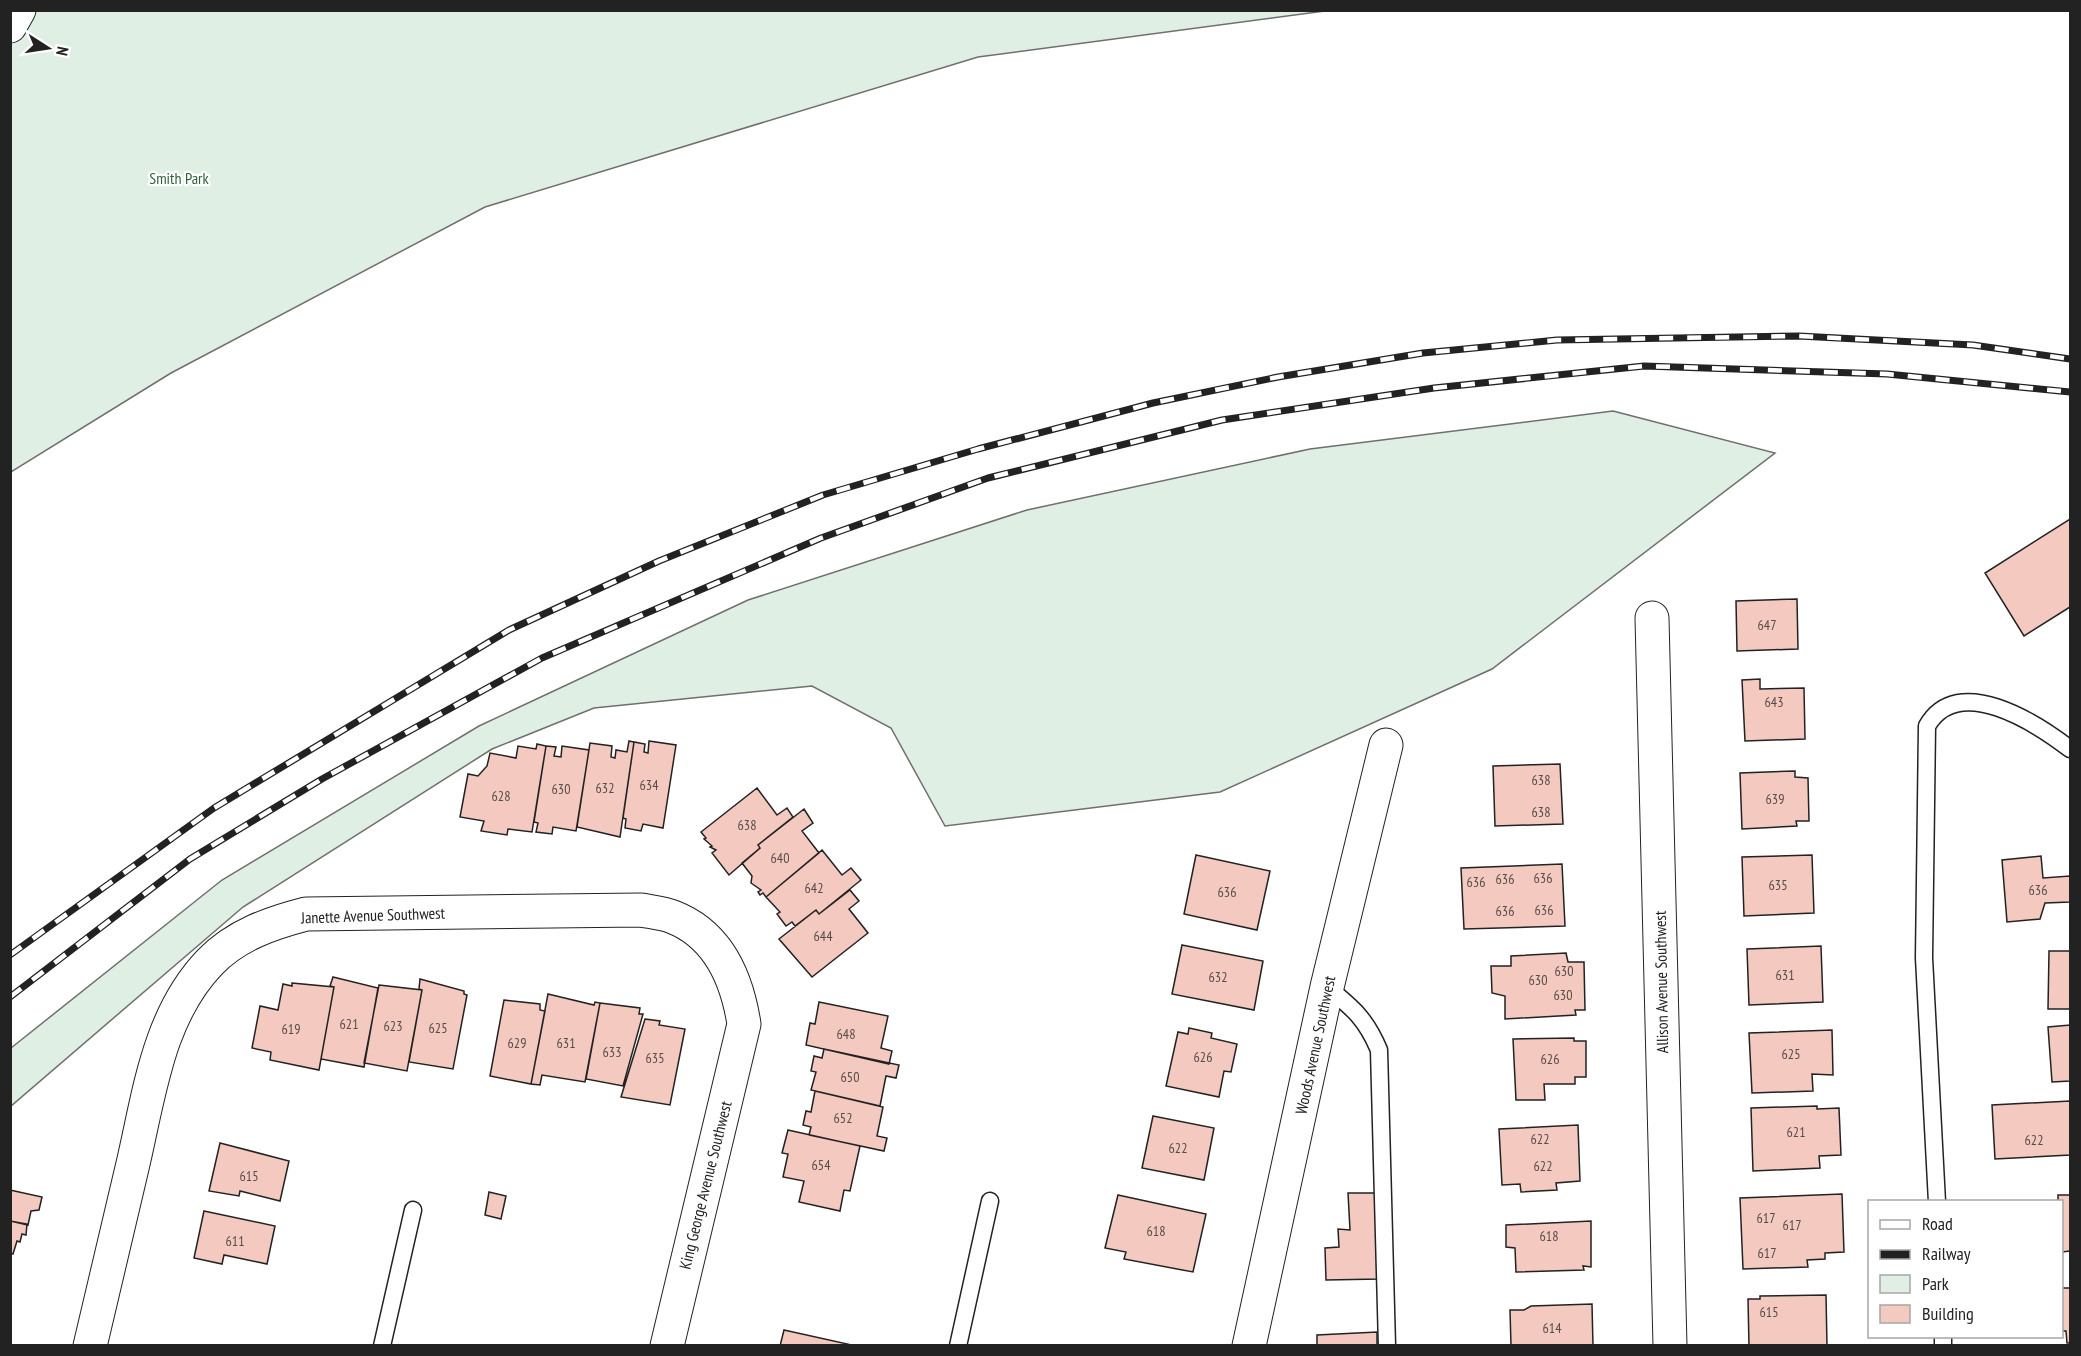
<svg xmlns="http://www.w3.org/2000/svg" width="2081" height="1356" font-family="'PT Sans Narrow',sans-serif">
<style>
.green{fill:#e0efe3;stroke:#6f6f6f;stroke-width:1.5}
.building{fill:#f3c9c0;stroke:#222;stroke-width:1.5}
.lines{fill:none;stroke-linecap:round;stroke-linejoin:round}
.service-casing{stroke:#222;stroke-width:19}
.minor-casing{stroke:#222;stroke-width:35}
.service{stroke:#fff;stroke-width:16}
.minor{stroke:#fff;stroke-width:33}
.rail-casing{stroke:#222;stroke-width:7}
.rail{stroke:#fff;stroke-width:4.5;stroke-dasharray:14;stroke-linecap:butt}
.labels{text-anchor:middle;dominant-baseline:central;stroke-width:4.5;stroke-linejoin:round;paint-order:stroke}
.number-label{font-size:14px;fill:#564c4a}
.park-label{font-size:16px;fill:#2f5e38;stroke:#fff}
.street-label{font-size:16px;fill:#222;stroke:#fff}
</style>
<rect width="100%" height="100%" fill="#fff"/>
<!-- green -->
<path class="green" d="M 11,11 L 1325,11 L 978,57 L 485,207 L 171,373 L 11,472 Z
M 1613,411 L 1775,453 L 1492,669 L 1220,792 L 945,826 L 891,728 L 812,686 L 594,708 L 492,749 L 243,907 L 11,1106 L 11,1048 L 222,880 L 479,726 L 748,600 L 1027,510 L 1310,449 Z"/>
<!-- building -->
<path class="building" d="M 2070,519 L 2070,607 L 2024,636 L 1985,573 Z
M 1797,599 L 1798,649 L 1737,651 L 1736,601 Z
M 1760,679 L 1760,689 L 1804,688 L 1805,739 L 1745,741 L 1742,680 Z
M 629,741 L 634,742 L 620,837 L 577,827 L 590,743 L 612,746 L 611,757 L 615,758 L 616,750 L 627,752 Z
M 649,741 L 676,745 L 663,828 L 643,824 L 641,831 L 625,828 L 626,819 L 623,818 L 634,742 L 645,744 L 644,752 L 648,753 Z
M 537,744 L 546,746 L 532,832 L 508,829 L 507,835 L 481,831 L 484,821 L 460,817 L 468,774 L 478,776 L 487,766 L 490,753 L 516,758 L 518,746 L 536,749 Z
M 546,746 L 556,747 L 554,756 L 561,757 L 562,746 L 589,750 L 576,831 L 553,827 L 552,834 L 536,832 L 538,823 L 534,822 Z
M 1560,764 L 1563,824 L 1495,826 L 1493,766 Z
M 1795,771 L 1795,777 L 1808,778 L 1809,821 L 1796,821 L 1797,826 L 1742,829 L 1740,773 Z
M 757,788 L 777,815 L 787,808 L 793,817 L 758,845 L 760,848 L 729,875 L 712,853 L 716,850 L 710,847 L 712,846 L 704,839 L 706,838 L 701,832 Z
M 804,809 L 813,823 L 802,831 L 819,853 L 766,897 L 763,893 L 760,895 L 758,892 L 761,890 L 751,883 L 752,876 L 742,863 L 760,848 L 758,845 Z
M 822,850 L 842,875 L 851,868 L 861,880 L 819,914 L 816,910 L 795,926 L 792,922 L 786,926 L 777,914 L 780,912 L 766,897 Z
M 1196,855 L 1270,871 L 1257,930 L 1184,914 Z
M 1812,855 L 1814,913 L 1744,916 L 1742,857 Z
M 2041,856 L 2043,878 L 2070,876 L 2070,902 L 2045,903 L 2040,919 L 2007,922 L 2002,860 Z
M 1562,864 L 1565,926 L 1464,929 L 1461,868 Z
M 850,890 L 859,901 L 849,909 L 868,933 L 812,977 L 779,939 L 816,910 L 819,914 Z
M 1182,945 L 1263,961 L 1254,1010 L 1172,994 Z
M 1821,946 L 1823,1002 L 1749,1005 L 1747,949 Z
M 2049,951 L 2070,951 L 2070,1009 L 2048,1009 Z
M 1566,953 L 1568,962 L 1584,962 L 1585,1010 L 1575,1010 L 1576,1015 L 1505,1019 L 1505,996 L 1492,993 L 1491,966 L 1511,966 L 1511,956 Z
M 333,977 L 378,988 L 364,1067 L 321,1059 L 334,987 L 330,986 Z
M 420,979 L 464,991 L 464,994 L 467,995 L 453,1069 L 409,1062 L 422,990 L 419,989 Z
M 292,983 L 334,987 L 319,1070 L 270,1060 L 271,1052 L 252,1048 L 260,1006 L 278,1010 L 283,984 L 292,986 Z
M 379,985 L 422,990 L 407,1071 L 364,1063 Z
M 548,994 L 594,1005 L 595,1002 L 600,1003 L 585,1082 L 542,1075 L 540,1085 L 531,1084 Z
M 504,1000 L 540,1004 L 540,1010 L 545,1011 L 531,1084 L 490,1076 Z
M 819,1002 L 888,1016 L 881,1048 L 892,1051 L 889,1064 L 806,1045 L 810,1023 L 815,1024 Z
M 600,1003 L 640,1008 L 639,1014 L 643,1014 L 623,1086 L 586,1079 Z
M 645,1019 L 660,1021 L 659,1025 L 685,1029 L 670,1105 L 621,1097 Z
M 2070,1025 L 2070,1081 L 2052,1082 L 2048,1027 Z
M 1189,1028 L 1212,1033 L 1211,1038 L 1237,1044 L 1231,1072 L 1224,1071 L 1219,1097 L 1166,1086 L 1178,1032 L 1188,1034 Z
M 1832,1030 L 1833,1075 L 1812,1074 L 1813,1091 L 1752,1093 L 1749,1033 Z
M 1574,1038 L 1574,1041 L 1586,1041 L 1586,1077 L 1575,1077 L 1575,1084 L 1544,1084 L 1545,1100 L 1516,1100 L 1513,1039 Z
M 824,1049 L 899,1065 L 896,1078 L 886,1076 L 880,1106 L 811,1090 L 816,1072 L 811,1071 L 814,1056 L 822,1058 Z
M 815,1091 L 883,1107 L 877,1136 L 887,1138 L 884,1151 L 809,1135 L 811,1127 L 803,1125 L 806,1111 L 811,1112 Z
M 2070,1101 L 2070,1155 L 1995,1159 L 1992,1105 Z
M 1817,1106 L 1817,1109 L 1839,1108 L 1841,1155 L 1819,1156 L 1820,1168 L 1753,1171 L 1751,1108 Z
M 1153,1116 L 1214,1128 L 1204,1180 L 1142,1168 Z
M 1578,1125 L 1580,1181 L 1556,1183 L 1557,1190 L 1521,1192 L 1520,1184 L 1502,1185 L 1499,1129 Z
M 788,1130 L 860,1146 L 850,1191 L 844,1190 L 840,1211 L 799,1202 L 804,1181 L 783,1177 L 788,1154 L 782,1153 Z
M 220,1143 L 289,1161 L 280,1201 L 240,1191 L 239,1196 L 209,1191 Z
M 10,1190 L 42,1197 L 39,1210 L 31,1211 L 28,1225 L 10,1221 Z
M 489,1192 L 506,1196 L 501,1219 L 485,1215 Z
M 1348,1193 L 1379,1193 L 1380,1279 L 1326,1280 L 1325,1248 L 1339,1247 L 1338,1229 L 1350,1230 Z
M 1842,1194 L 1844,1252 L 1825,1253 L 1825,1259 L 1807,1260 L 1808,1267 L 1743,1269 L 1740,1198 Z
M 1118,1195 L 1206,1214 L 1193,1272 L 1124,1259 L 1126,1252 L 1105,1248 Z
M 2058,1195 L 2070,1195 L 2070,1251 L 2062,1252 L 2062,1202 L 2058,1202 Z
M 204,1211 L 275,1226 L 267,1264 L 224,1255 L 222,1264 L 194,1258 Z
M 10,1221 L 27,1224 L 26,1235 L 22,1234 L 20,1242 L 17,1241 L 13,1254 L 10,1253 Z
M 1591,1221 L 1591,1267 L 1583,1266 L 1584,1270 L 1516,1272 L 1515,1248 L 1506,1247 L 1506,1225 Z
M 2062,1288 L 2070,1288 L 2070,1343 L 2067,1343 L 2066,1331 L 2062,1331 Z
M 1826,1295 L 1827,1346 L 1749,1346 L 1748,1299 L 1760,1299 L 1760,1296 Z
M 1592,1304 L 1593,1346 L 1511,1346 L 1510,1310 L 1524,1310 L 1531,1306 Z
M 784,1330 L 852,1345 L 852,1346 L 780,1346 Z
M 1377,1332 L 1377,1346 L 1317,1346 L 1317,1335 Z"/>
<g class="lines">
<defs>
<path id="service" d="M 1327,987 C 1353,1008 1366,1019 1379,1050 L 1387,1346
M 1937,1202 L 1924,958 L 1927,726 C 1958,672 2036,723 2070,749
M 1943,1336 L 1943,1346
M 382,1346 L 413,1210
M 958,1346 L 990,1201"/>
<path id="minor" d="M 10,26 L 19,10
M 1652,618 L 1670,1346
M 90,1346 C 104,1286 118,1227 132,1168 C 149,1097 157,1017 210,962 C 236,935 271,923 306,914 L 641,910 C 651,912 663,913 673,917 C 719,935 737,979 744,1024 L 667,1346
M 1249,1346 L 1327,987 L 1386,745"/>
</defs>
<!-- service casing -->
<use href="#service" class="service-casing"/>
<!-- minor casing -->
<use href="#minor" class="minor-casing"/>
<!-- service -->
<use href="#service" class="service"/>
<!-- minor -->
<use href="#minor" class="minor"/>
<defs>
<path id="rail" d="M 10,955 L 214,808 L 509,630 L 659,561 L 823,495 L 978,449 L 1153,403 L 1278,377 L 1423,353 L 1557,340 L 1799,336 L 1973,345 L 2070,359
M 10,997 L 190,859 L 322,779 L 542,658 L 821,538 L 988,478 L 1222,420 L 1434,388 L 1644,366 L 1887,374 L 2070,392"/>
</defs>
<!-- rail casing -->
<use href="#rail" class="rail-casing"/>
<!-- rail -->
<use href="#rail" class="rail"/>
</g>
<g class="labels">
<!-- number labels -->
<g class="number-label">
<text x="1767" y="625">647</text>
<text x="1774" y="702">643</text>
<text x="1541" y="780">638</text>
<text x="649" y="785">634</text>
<text x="605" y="788">632</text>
<text x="561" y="789">630</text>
<text x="501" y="796">628</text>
<text x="1775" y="799">639</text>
<text x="1541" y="812">638</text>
<text x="747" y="825">638</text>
<text x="780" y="858">640</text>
<text x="1543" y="878">636</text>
<text x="1505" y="879">636</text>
<text x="1476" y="882">636</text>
<text x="1778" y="885">635</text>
<text x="814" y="888">642</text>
<text x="2038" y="890">636</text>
<text x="1227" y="892">636</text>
<text x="1544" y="910">636</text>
<text x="1505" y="911">636</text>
<text x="823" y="936">644</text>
<text x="1564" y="971">630</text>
<text x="1785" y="975">631</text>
<text x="1218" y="977">632</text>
<text x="1538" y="980">630</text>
<text x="1563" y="995">630</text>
<text x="349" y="1024">621</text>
<text x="393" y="1026">623</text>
<text x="438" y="1028">625</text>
<text x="291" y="1029">619</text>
<text x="846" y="1034">648</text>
<text x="517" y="1043">629</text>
<text x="566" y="1043">631</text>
<text x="612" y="1052">633</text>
<text x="1791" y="1054">625</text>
<text x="1203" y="1057">626</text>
<text x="655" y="1058">635</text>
<text x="1550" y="1059">626</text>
<text x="850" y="1077">650</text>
<text x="843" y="1118">652</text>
<text x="1796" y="1132">621</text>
<text x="1540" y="1139">622</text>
<text x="2034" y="1140">622</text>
<text x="1178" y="1148">622</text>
<text x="821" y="1165">654</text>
<text x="1543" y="1166">622</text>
<text x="249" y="1176">615</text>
<text x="1766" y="1218">617</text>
<text x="1792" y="1225">617</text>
<text x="1156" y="1231">618</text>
<text x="1549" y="1236">618</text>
<text x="235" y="1241">611</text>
<text x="1767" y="1253">617</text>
<text x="1769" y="1312">615</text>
<text x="1552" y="1328">614</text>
</g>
<!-- park labels -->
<g class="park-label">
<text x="179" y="178">Smith Park</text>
</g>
<!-- street labels -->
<g class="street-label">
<text transform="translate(373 915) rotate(-2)">Janette Avenue Southwest</text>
<text transform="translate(1661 982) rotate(-91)">Allison Avenue Southwest</text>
<text transform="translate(1315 1045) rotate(-78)">Woods Avenue Southwest</text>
<text transform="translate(705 1185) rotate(-76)">King George Avenue Southwest</text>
</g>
</g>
<!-- border -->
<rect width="2081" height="1356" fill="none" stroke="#222222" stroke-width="24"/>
<!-- legend -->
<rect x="1868" y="1200" width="195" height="138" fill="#ffffff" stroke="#a7a7a7" stroke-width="1.5"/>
<rect x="1880" y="1220" width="30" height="9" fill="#ffffff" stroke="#a7a7a7" stroke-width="1.5"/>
<text x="1922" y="1230" font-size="18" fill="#222222">Road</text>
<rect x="1880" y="1250" width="30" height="9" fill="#222222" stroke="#a7a7a7" stroke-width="1.5"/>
<text x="1922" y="1260" font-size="18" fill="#222222">Railway</text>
<rect x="1880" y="1275" width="30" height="18" fill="#e0efe3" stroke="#a7a7a7" stroke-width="1.5"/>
<text x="1922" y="1290" font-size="18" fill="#222222">Park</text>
<rect x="1880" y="1305" width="30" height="18" fill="#f3c9c0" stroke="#a7a7a7" stroke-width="1.5"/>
<text x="1922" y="1320" font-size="18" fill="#222222">Building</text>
<!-- north arrow -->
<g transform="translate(48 48) rotate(102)" stroke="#ffffff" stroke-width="4.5" paint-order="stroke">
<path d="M0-4.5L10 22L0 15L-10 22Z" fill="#222222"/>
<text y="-9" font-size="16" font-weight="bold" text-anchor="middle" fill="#222222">N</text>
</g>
</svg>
